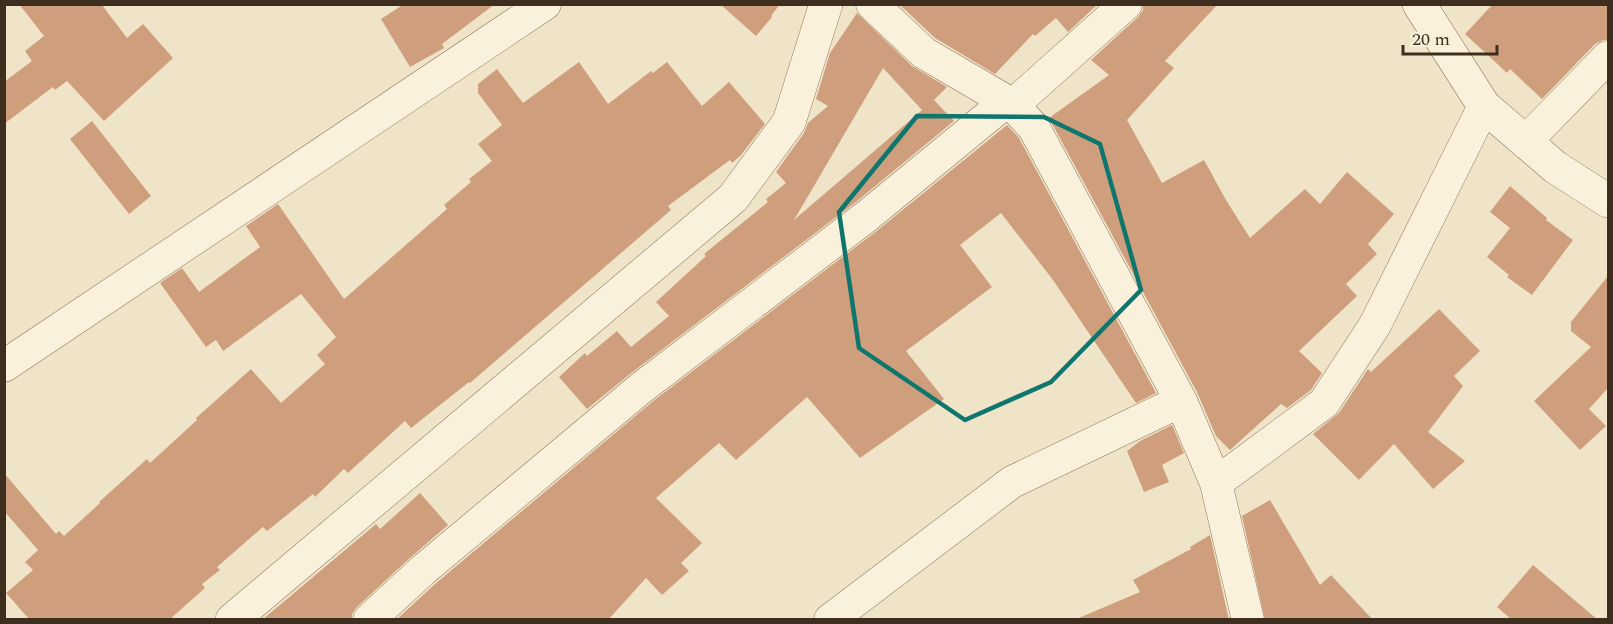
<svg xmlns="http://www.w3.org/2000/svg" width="1613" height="624" font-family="Spectral,serif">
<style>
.building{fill:#cf9f7d;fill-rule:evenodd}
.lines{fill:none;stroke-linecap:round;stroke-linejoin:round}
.minor-casing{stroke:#8d765c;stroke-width:33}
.tertiary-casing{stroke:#8d765c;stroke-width:34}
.minor{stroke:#faf1dc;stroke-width:32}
.tertiary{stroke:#faf1dc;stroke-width:33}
.marked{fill:none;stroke:#0f766e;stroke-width:4.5;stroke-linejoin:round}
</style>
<rect width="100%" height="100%" fill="#f0e4c8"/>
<!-- building -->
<path class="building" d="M 19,4 L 102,5 L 127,38 L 143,24 L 173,58 L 104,121 L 67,81 L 55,90 L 53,87 L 4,124 L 4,82 L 32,61 L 25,51 L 44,36 Z
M 404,4 L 495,4 L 442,44 L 444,48 L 410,67 L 381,19 Z
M 720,4 L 780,4 L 771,16 L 772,17 L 756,36 Z
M 899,4 L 1098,4 L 1068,32 L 1056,18 L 1035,36 L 1033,34 L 995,74 L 935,38 Z
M 1143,4 L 1218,4 L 1165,61 L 1174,68 L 1127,120 L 1162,183 L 1204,160 L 1226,200 L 1250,238 L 1305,189 L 1320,204 L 1347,172 L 1394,214 L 1368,244 L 1377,254 L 1346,284 L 1357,296 L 1299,351 L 1322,373 L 1311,390 L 1287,408 L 1281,404 L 1230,450 L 1216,436 L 1197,392 L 1049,118 L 1109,75 L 1091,60 L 1138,17 L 1143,10 Z
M 1493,4 L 1608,4 L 1608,40 L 1603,40 L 1595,44 L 1542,99 L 1510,69 L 1507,73 L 1465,34 Z
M 857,13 L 912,66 L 947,87 L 934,100 L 954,121 L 856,202 L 630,374 L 587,409 L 559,377 L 585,353 L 587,356 L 617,331 L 631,347 L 669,316 L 656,302 L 706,256 L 704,254 L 768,202 L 766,199 L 786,183 L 776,172 L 804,133 L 808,123 L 828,106 L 816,99 L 830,53 ZM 883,68 L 922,110 L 794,220 L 807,198 Z
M 579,62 L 608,104 L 651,71 L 653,73 L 667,62 L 702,106 L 729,82 L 765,124 L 741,155 L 732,163 L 730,160 L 668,206 L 671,210 L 470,383 L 469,382 L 411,428 L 405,421 L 348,473 L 344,469 L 315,497 L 313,494 L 267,531 L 263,527 L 217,567 L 220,570 L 202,584 L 205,588 L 169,620 L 30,620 L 6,593 L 33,570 L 25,562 L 38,550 L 4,511 L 4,473 L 56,534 L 59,531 L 64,536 L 100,503 L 99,502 L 147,459 L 150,463 L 197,420 L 196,418 L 251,369 L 281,403 L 325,364 L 317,355 L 336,337 L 301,294 L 223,351 L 216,340 L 206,347 L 160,283 L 182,268 L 199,292 L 260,247 L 246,226 L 278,204 L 344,299 L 447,209 L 444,205 L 471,182 L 469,179 L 492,161 L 478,144 L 502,125 L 478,93 L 478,84 L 497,69 L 523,103 Z
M 92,121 L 151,196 L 129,214 L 70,139 Z
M 1007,125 L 1019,138 L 1156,393 L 1136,403 L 1053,280 L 1001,213 L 960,245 L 992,287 L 906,351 L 944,399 L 860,458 L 807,397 L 736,460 L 719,443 L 656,498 L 702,543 L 681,563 L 689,571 L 662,595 L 646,578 L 608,620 L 396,620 L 435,584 L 652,402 L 878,230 Z
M 1510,186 L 1547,218 L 1546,220 L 1573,240 L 1532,295 L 1507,277 L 1509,275 L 1487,257 L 1510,228 L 1490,212 Z
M 1608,276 L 1608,388 L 1589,409 L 1606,426 L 1580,450 L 1534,401 L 1591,347 L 1571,331 L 1571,322 Z
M 1439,309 L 1480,351 L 1454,376 L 1463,386 L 1428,432 L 1465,461 L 1433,489 L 1394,444 L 1359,480 L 1313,434 L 1339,413 L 1368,369 L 1371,372 Z
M 1172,425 L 1184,453 L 1162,465 L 1169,482 L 1144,492 L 1127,451 L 1140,441 Z
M 420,493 L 448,525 L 411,557 L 357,607 L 352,614 L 352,620 L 262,620 L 376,524 L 380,529 Z
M 1270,500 L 1320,585 L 1331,575 L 1373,620 L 1265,620 L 1242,516 Z
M 1210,535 L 1229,620 L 1074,620 L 1140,592 L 1133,580 L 1191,549 L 1190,547 Z
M 1533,565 L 1598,620 L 1512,620 L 1497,607 Z"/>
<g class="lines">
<defs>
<path id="minor" d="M 872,4 L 924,53 L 1013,105 L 1034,128 L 1181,401 L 1216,483 L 1248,620
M 1013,105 L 1126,4
M 1525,142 L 1608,57
M 4,366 L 545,4
M 1216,483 L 1324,403 L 1375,325 L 1484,106
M 369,620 L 423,570 L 641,388 L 867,216 L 1007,101
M 830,620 L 1012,482 L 1181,401"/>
<path id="tertiary" d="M 1419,4 L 1484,106 L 1555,167 L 1608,201
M 232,620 L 733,198 L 789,122 L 826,4"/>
</defs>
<!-- minor casing -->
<use href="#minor" class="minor-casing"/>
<!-- tertiary casing -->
<use href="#tertiary" class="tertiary-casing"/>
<!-- minor -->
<use href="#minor" class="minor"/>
<!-- tertiary -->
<use href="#tertiary" class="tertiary"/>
</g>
<!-- marked area -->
<path class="marked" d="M 917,116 L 1044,117 L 1100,144 L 1141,290 L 1051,382 L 965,420 L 859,348 L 839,212 Z"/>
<!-- border -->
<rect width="1613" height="624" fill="none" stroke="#3d2e20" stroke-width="12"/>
<!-- scale -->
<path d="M1403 45v9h94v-9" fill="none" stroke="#3d2e20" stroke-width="3"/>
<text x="1412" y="45" font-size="18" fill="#3d2e20" stroke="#f7eed8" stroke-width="4.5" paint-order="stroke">20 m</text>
</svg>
